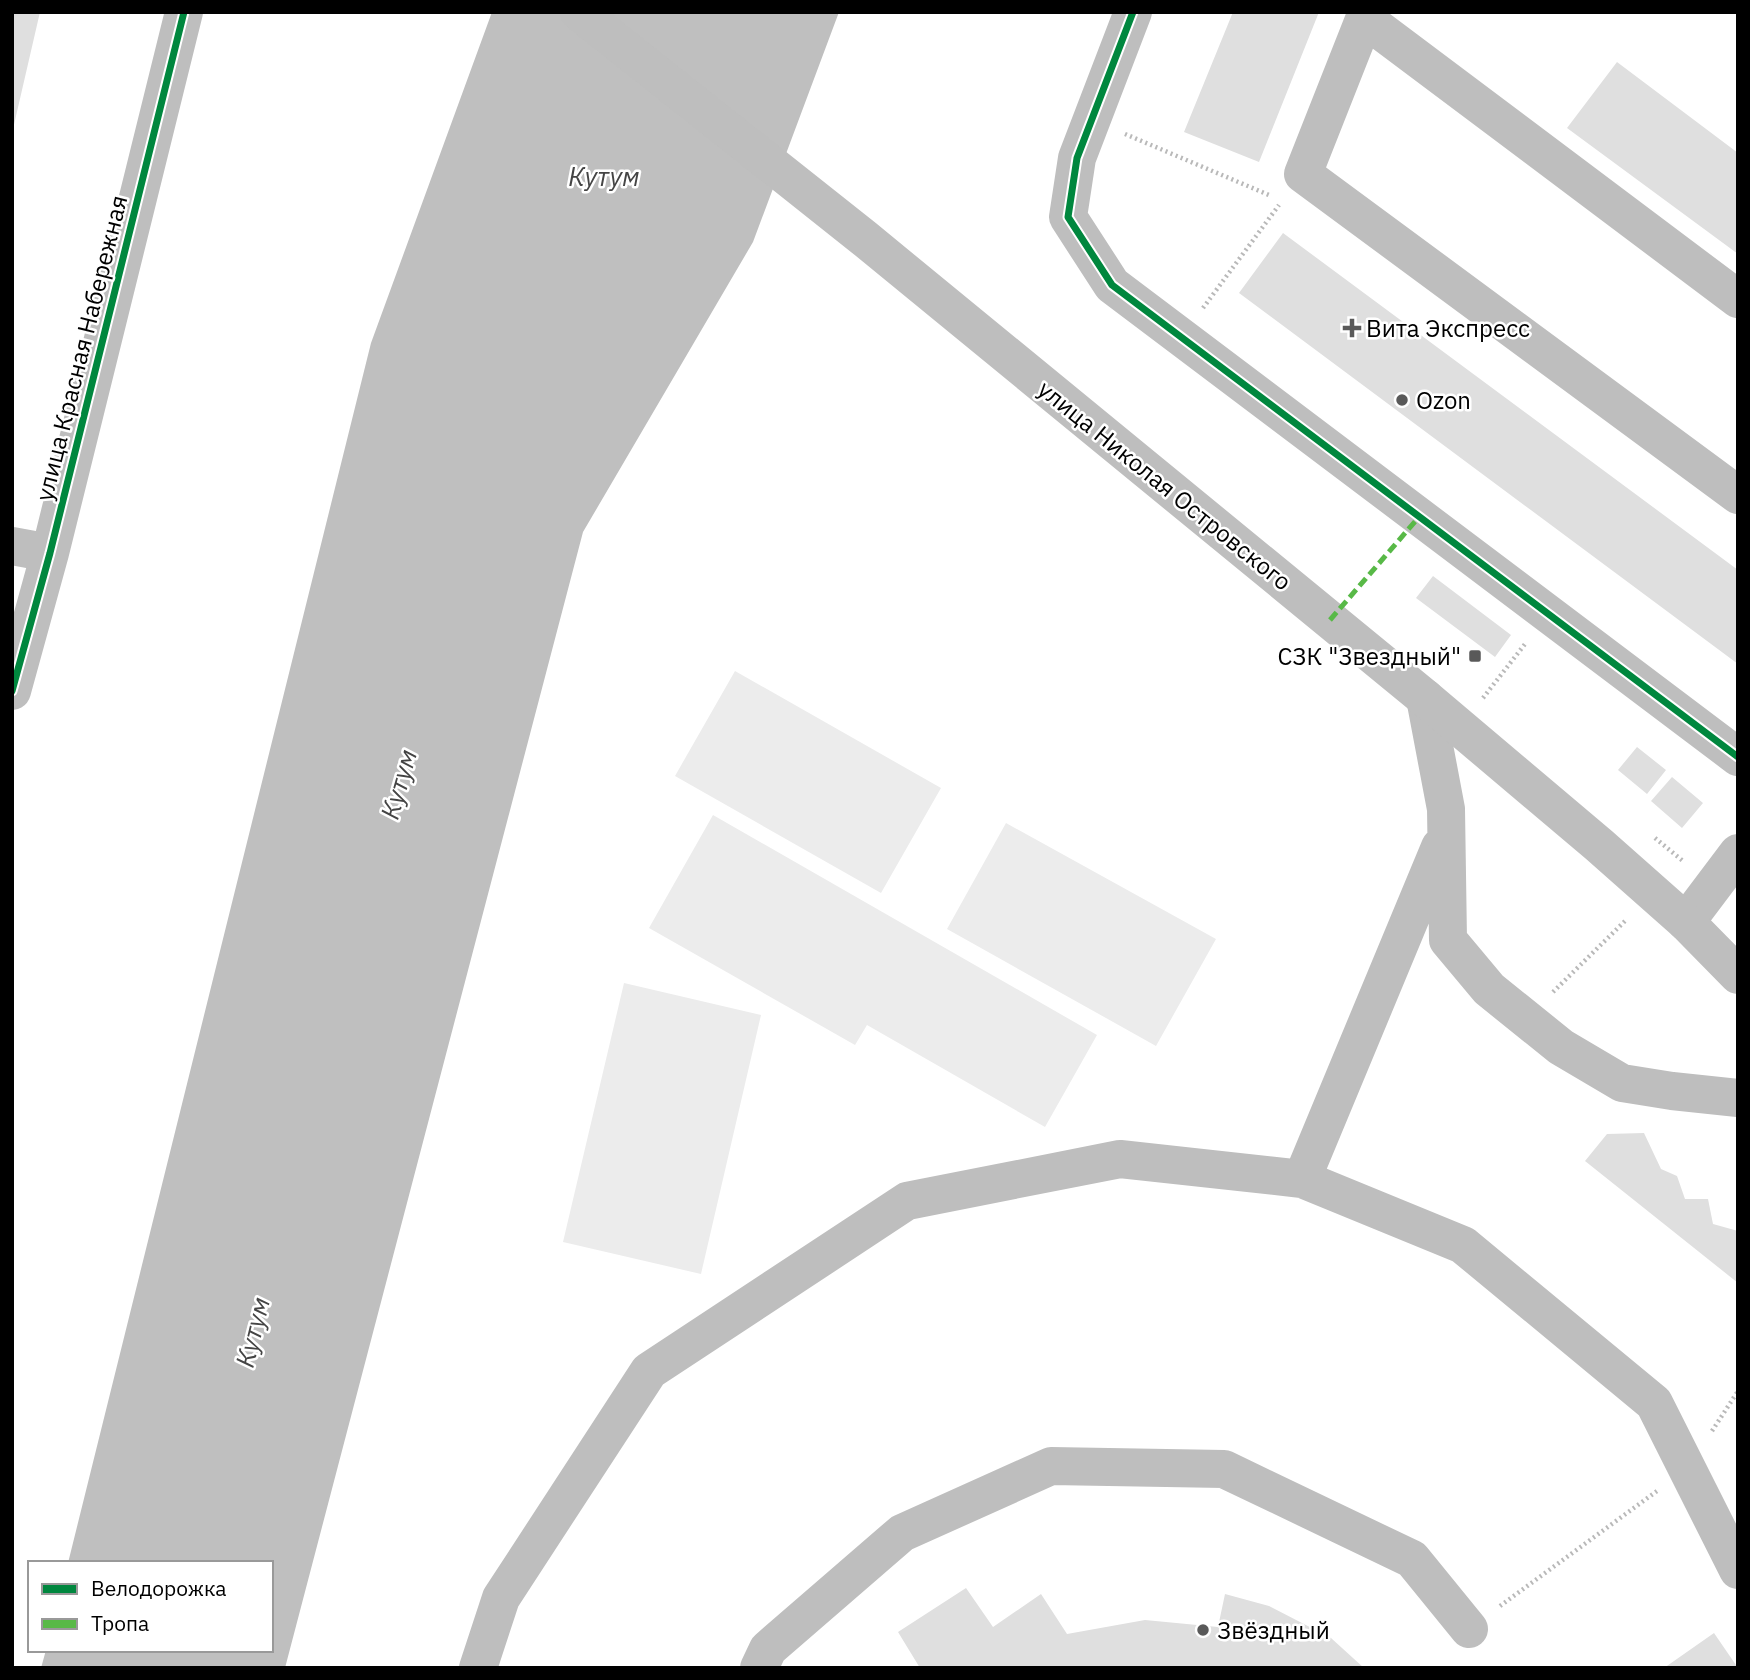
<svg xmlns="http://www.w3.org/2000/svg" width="1750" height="1680" font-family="'IBM Plex Sans',sans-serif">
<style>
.green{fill:#ececec}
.water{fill:#bfbfbf}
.building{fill:#dfdfdf}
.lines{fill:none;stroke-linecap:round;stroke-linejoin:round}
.path{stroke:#b9b9b9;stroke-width:4.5;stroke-dasharray:2 3.5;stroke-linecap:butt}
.minor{stroke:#bebebe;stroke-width:38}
.major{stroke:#bebebe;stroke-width:38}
.quiet{stroke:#58b947;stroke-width:5;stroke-dasharray:10 5;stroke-linecap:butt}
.cycleway-casing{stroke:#fff;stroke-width:11}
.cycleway{stroke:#00873e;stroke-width:7}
.poi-dot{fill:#595959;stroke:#fff;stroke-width:2.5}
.labels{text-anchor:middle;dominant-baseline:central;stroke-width:5;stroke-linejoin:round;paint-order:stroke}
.poi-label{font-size:24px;fill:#000;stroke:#fff;text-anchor:start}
.street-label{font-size:24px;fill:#000;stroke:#fff}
.water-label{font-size:26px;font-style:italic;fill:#444;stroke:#fff}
</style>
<rect width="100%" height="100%" fill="#fff"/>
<!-- green -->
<path class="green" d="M 735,671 L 941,788 L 881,893 L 675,776 Z
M 713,815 L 1097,1035 L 1045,1127 L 867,1025 L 855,1045 L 649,928 Z
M 1006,823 L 1216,939 L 1156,1046 L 947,929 Z
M 624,983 L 761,1015 L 701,1274 L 563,1242 Z"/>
<!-- water -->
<path class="water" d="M 492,12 L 839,12 L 753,242 L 583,532 L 285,1668 L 41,1668 L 46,1650 L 271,1650 L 271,1563 L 68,1563 L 371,343 Z"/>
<!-- building -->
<path class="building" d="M 12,12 L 40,12 L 13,129 L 12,129 Z
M 1233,12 L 1319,12 L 1259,162 L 1184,132 Z
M 1617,62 L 1738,153 L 1738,254 L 1567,128 Z
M 1283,233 L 1738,570 L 1738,664 L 1239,293 Z
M 1433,576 L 1511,635 L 1495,657 L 1416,598 Z
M 1637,747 L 1666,770 L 1647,794 L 1618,770 Z
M 1672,777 L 1703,803 L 1682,828 L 1651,801 Z
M 1644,1133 L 1661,1169 L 1677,1176 L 1685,1199 L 1708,1199 L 1713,1224 L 1738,1231 L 1738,1283 L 1585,1161 L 1607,1134 Z
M 966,1588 L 993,1627 L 1041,1594 L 1067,1634 L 1145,1620 L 1218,1627 L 1225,1594 L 1269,1606 L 1331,1638 L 1364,1668 L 920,1668 L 898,1632 Z
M 1714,1633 L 1738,1668 L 1664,1668 Z"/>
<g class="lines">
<!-- path -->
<path class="path" d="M 1125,134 L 1269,195
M 1203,308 L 1279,205
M 1483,698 L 1525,644
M 1655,838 L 1683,861
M 1553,992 L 1626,920
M 1712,1431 L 1738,1391
M 1500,1606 L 1657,1491"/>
<!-- minor -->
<path class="minor" d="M 1133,12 L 1077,158 L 1068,217 L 1112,285 L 1738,757
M 1367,12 L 1303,174 L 1738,495
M 1365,19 L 1738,299
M 12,546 L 50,553
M 12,691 L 50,553 L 184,12
M 1425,698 L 1446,809 L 1448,940 L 1489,989 L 1561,1047 L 1622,1083 L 1672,1091 L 1738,1098
M 1686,922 L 1738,853
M 1302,1179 L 1440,847
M 478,1668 L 501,1598 L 649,1371 L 907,1201 L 1120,1159 L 1302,1179 L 1463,1245 L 1654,1403 L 1738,1570
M 759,1668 L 768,1649 L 902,1533 L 1051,1466 L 1224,1469 L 1412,1559 L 1469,1629"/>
<!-- major -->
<path class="major" d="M 579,12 L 864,238 L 1425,698 L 1599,845 L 1686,922 L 1738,975"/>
<!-- quiet -->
<path class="quiet" d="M 1330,620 L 1419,517"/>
<defs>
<path id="cycleway" d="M 1133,12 L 1077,158 L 1068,217 L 1112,285 L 1738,757
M 12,691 L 50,553 L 184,12"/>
</defs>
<!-- cycleway casing -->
<use href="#cycleway" class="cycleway-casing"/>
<!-- cycleway -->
<use href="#cycleway" class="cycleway"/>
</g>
<!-- markers -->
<g class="poi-dot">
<path d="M1348.5 317.5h7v7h7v7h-7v7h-7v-7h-7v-7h7z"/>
<circle cx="1402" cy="400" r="7"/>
<rect x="1468" y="649" width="14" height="14" rx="3.5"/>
<circle cx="1203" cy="1630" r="7"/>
</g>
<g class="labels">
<!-- poi labels -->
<g class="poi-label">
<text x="1366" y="328">Вита Экспресс</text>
<text x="1416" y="400">Ozon</text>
<text x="1461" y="656" text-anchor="end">СЗК "Звездный"</text>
<text x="1217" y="1630">Звёздный</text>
</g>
<!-- street labels -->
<g class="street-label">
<text transform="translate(81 348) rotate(-76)">улица Красная Набережная</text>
<text transform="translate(1165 485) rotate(39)">улица Николая Островского</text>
</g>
<!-- water labels -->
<g class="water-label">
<text x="604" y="176">Кутум</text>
<text transform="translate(398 784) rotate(-74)">Кутум</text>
<text transform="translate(252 1332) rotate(-76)">Кутум</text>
</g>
</g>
<!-- border -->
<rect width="1750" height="1680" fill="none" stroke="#000000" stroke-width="28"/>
<!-- legend -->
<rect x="28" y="1561" width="245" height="91" fill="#ffffff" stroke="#999999" stroke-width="2"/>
<rect x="42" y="1584" width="35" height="10" fill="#00873e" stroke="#999999" stroke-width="2"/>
<text x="91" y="1596" font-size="21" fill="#000000">Велодорожка</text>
<rect x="42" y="1619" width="35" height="10" fill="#58b947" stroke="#999999" stroke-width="2"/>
<text x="91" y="1631" font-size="21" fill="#000000">Тропа</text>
</svg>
